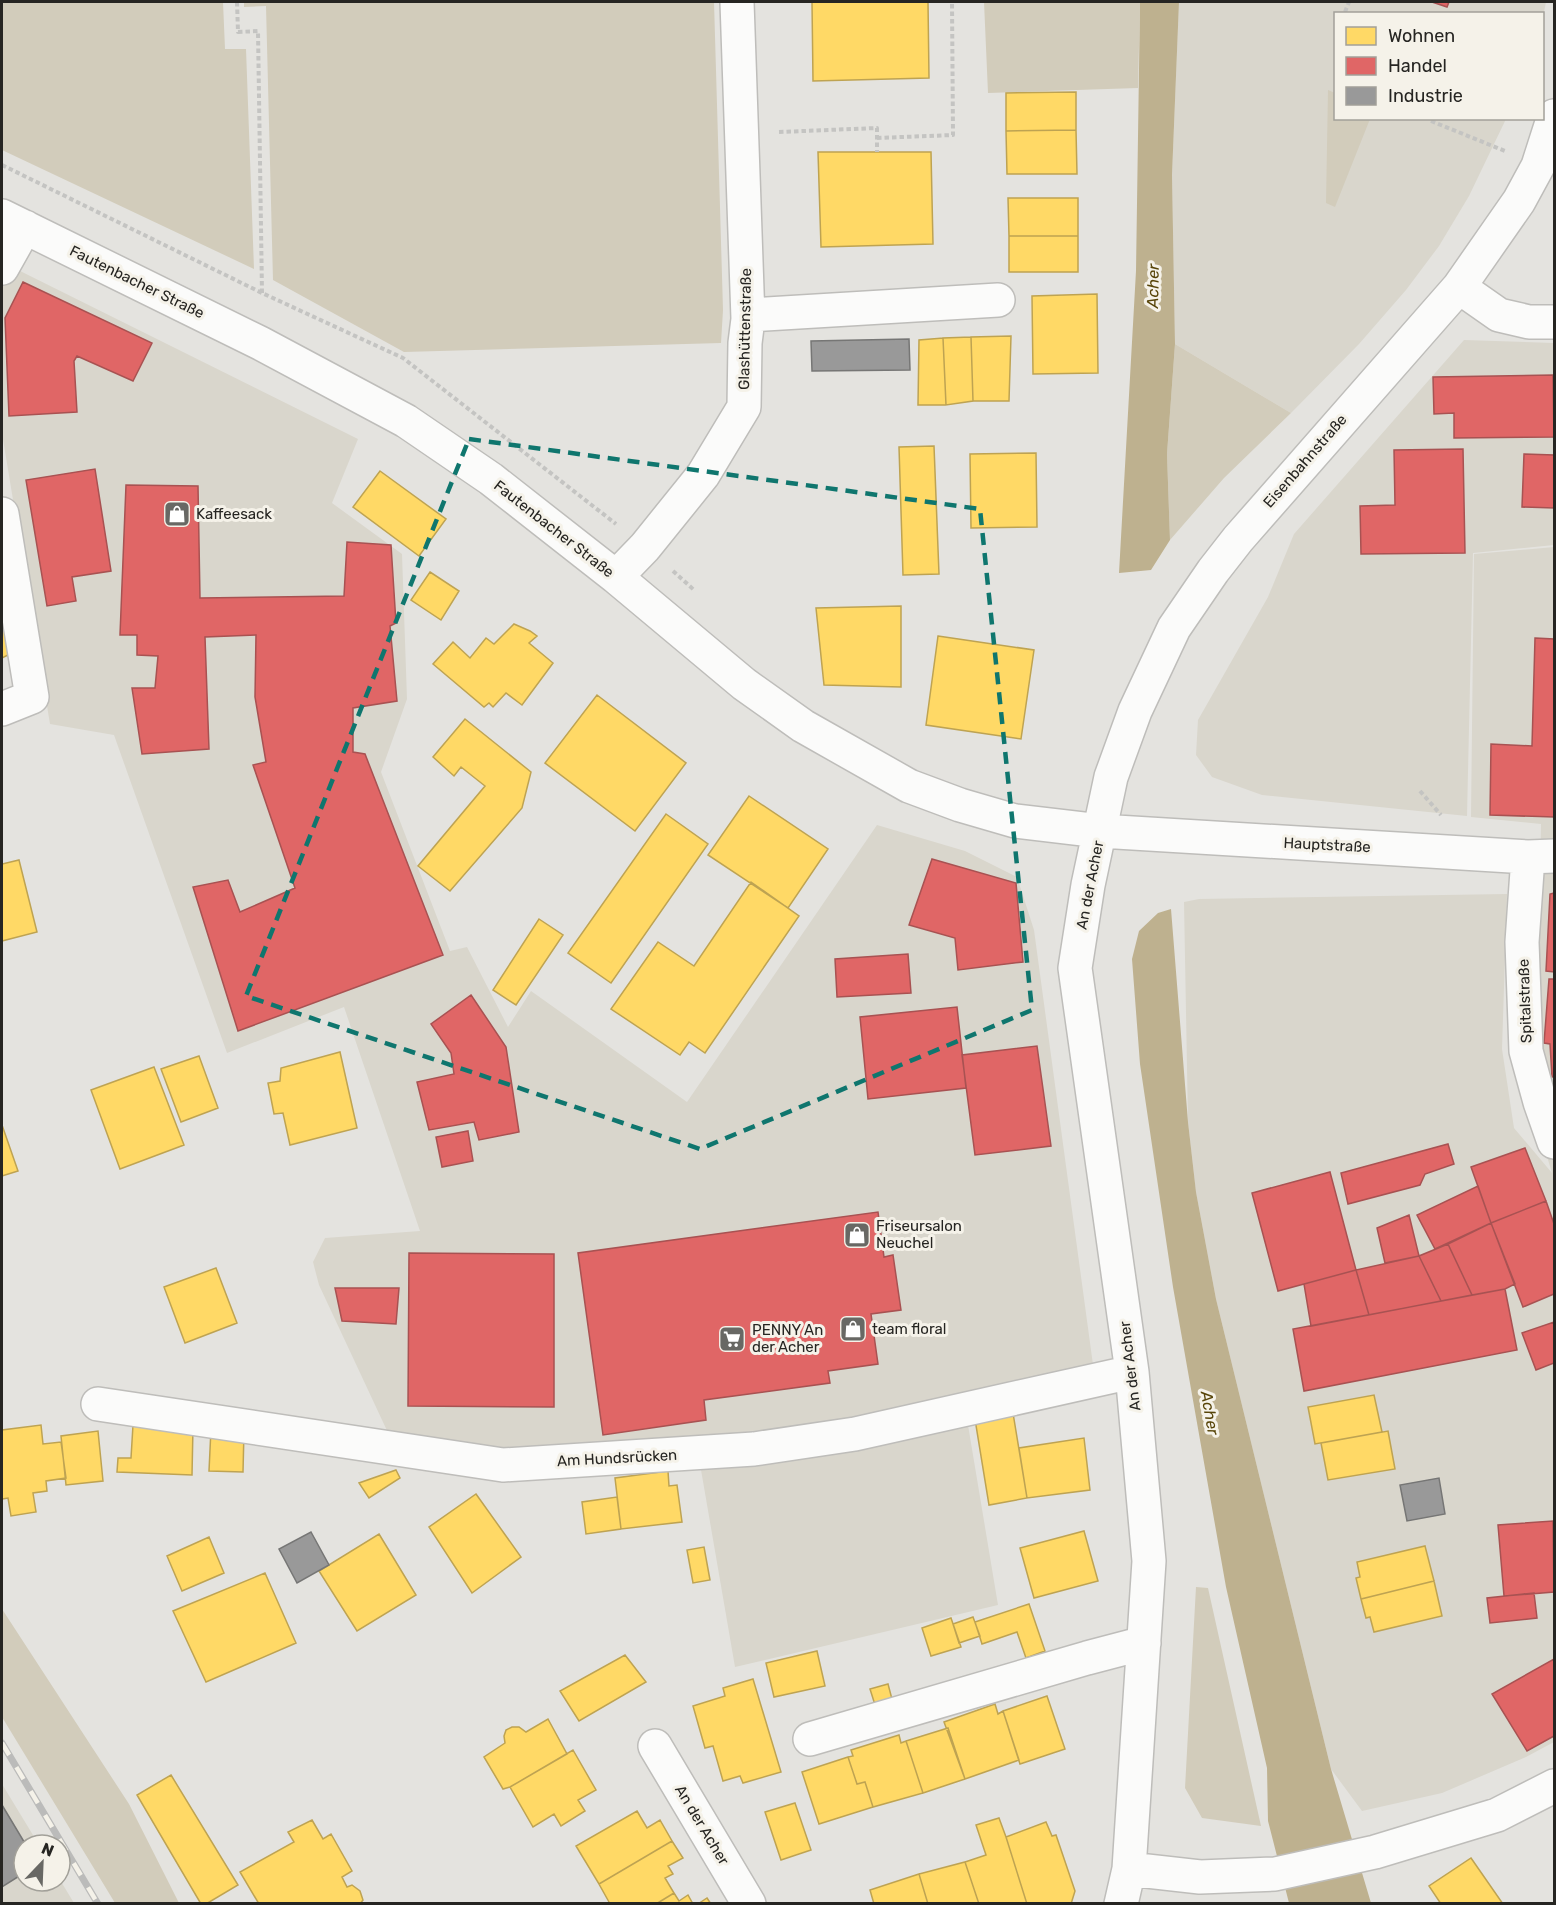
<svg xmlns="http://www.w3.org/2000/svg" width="1556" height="1905" font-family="Rubik,sans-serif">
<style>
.built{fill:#d9d6cc}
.green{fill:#d2ccbb}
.water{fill:#beb18f}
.homes{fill:#ffd966;stroke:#bea352;stroke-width:1.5}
.shops{fill:#e06666;stroke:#a85252;stroke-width:1.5}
.industry{fill:#999;stroke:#767675;stroke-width:1.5}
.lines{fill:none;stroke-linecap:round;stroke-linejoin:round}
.minor-casing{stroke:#bebdba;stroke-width:36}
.path{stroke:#c4c4c2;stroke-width:4;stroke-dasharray:4.5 3;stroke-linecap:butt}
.minor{stroke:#fbfbfa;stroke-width:33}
.rail-casing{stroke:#bbbbba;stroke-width:7}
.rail{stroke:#f5f2e9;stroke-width:4.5;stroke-dasharray:14;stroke-linecap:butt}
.marked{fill:none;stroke:#0f766e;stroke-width:4.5;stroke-dasharray:12 8;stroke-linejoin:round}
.labels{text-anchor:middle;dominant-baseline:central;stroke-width:6;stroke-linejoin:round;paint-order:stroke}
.street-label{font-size:15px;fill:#262522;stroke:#f5f2e9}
.poi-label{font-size:15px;fill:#262522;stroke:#f5f2e9;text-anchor:start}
.water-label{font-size:16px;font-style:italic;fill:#574408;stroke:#f5f2e9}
</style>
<rect width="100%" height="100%" fill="#e4e3df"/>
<!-- built -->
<path class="built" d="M 1179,2 L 1546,2 L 1543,17 L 1542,14 L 1336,14 L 1336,118 L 1506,119 L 1469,196 L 1439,246 L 1406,290 L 1359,344 L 1291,413 L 1175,344 L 1172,175 Z
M 2,262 L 358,439 L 332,503 L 402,554 L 407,699 L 381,772 L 450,951 L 467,947 L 508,1027 L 531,991 L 687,1102 L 877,825 L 965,851 L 1017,877 L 1034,930 L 1096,1387 L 966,1413 L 998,1605 L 735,1667 L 695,1435 L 512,1453 L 390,1437 L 319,1285 L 313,1262 L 325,1238 L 420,1231 L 344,1007 L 227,1053 L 114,735 L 50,724 L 2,433 Z
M 1464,340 L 1554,343 L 1554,545 L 1473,553 L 1467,816 L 1262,795 L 1212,777 L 1196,755 L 1198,720 L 1268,597 L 1294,534 Z
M 1554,547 L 1554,1742 L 1526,1757 L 1442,1793 L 1362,1811 L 1331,1769 L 1216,1299 L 1196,1192 L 1188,1122 L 1184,902 L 1199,899 L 1507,894 L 1502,1049 L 1514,1128 L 1552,1173 L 1536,1120 L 1541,824 L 1471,817 L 1474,554 Z
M 2,1784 L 39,1845 L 24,1845 L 24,1881 L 60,1880 L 74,1903 L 2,1903 Z"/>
<!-- green -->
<path class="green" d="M 2,2 L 223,2 L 225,49 L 246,49 L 254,269 L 2,150 Z
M 244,2 L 714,2 L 723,310 L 721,343 L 404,352 L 273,280 L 266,6 L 244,7 Z
M 984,2 L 1140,2 L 1138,88 L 988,93 Z
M 1328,90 L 1335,93 L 1336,118 L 1370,119 L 1335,207 L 1326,203 Z
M 1175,344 L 1291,413 L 1224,478 L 1170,540 L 1167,454 Z
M 1196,1587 L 1208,1588 L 1261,1826 L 1202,1818 L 1185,1788 Z
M 2,1609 L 129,1804 L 179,1903 L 115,1903 L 2,1717 Z"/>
<!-- water -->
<path class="water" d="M 1140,2 L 1179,2 L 1172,175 L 1175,344 L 1167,454 L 1170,540 L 1151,570 L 1119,573 L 1136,271 Z
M 1171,909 L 1188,1122 L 1196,1192 L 1216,1299 L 1331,1769 L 1371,1903 L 1289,1903 L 1268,1821 L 1267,1768 L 1226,1587 L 1173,1287 L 1140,1064 L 1132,959 L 1139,931 L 1158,913 Z"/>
<!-- homes -->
<path class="homes" d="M 812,2 L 928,2 L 929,78 L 813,81 Z
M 1076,92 L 1076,130 L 1006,131 L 1006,93 Z
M 1076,130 L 1077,174 L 1007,174 L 1006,131 Z
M 818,152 L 931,152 L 933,244 L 821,247 Z
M 1008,198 L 1078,198 L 1078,236 L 1009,236 Z
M 1009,236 L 1078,236 L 1078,272 L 1009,272 Z
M 1097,294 L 1098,373 L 1033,374 L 1032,296 Z
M 1011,336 L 1009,401 L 973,401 L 971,337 Z
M 971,337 L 973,401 L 946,405 L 943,338 Z
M 943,338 L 946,405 L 918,405 L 919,340 Z
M 934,446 L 939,574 L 903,575 L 899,447 Z
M 1036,453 L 1037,527 L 971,528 L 970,454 Z
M 380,471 L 446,519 L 419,556 L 353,507 Z
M 430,572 L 459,591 L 441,620 L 411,600 Z
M 901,606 L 901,687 L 824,685 L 816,608 Z
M 2,619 L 16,651 L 2,658 Z
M 514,624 L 530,631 L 537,636 L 529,643 L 553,663 L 522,705 L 506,693 L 493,707 L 489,703 L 484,707 L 433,664 L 453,642 L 470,658 L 486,638 L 494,644 Z
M 938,636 L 1034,650 L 1021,739 L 926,725 Z
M 597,695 L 686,763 L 635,831 L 545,763 Z
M 465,719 L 531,772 L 522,808 L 450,891 L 418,866 L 485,786 L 461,767 L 454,776 L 433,757 Z
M 749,796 L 828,849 L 788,908 L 708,855 Z
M 666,814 L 708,844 L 611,983 L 568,953 Z
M 19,860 L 37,932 L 2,941 L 2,864 Z
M 751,882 L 799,916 L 705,1053 L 689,1042 L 680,1055 L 611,1009 L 658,942 L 694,966 Z
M 539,919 L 563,935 L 516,1005 L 493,990 Z
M 340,1052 L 357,1128 L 290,1145 L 283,1113 L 274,1114 L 268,1083 L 280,1081 L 281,1068 Z
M 199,1056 L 218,1108 L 181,1122 L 161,1069 Z
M 154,1067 L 184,1145 L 120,1169 L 91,1090 Z
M 2,1125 L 18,1171 L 2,1176 Z
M 216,1268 L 237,1323 L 185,1343 L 164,1287 Z
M 1374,1395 L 1382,1432 L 1315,1444 L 1308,1407 Z
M 1012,1407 L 1027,1498 L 989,1505 L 974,1413 Z
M 41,1425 L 43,1444 L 61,1442 L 66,1478 L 46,1481 L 47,1491 L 33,1493 L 36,1512 L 11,1516 L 8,1498 L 2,1499 L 2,1430 Z
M 133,1425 L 193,1427 L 192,1475 L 117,1472 L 118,1458 L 131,1458 Z
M 211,1429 L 244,1431 L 243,1472 L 209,1471 Z
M 98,1431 L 103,1481 L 66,1485 L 61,1436 Z
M 1388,1431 L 1395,1469 L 1328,1480 L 1321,1443 Z
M 1084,1438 L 1090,1490 L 1027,1498 L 1019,1448 Z
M 396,1470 L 400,1478 L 369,1498 L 359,1483 Z
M 668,1471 L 669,1486 L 677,1485 L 682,1522 L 621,1529 L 615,1478 Z
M 476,1494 L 521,1557 L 472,1593 L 429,1527 Z
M 617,1497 L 621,1529 L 586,1534 L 582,1502 Z
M 1084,1531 L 1098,1581 L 1034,1598 L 1020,1548 Z
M 379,1534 L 416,1595 L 357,1631 L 319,1571 Z
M 209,1537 L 224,1573 L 182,1591 L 167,1556 Z
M 1425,1546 L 1434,1581 L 1361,1599 L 1356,1578 L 1360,1577 L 1357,1562 Z
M 704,1547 L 710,1580 L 693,1583 L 687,1550 Z
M 265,1573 L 296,1643 L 206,1682 L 173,1611 Z
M 1434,1581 L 1442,1616 L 1374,1632 L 1370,1617 L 1366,1618 L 1361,1599 Z
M 1029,1604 L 1045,1651 L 1026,1658 L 1017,1632 L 982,1644 L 975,1622 Z
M 973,1617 L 980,1636 L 959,1643 L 953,1624 Z
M 951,1618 L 961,1647 L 931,1656 L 922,1628 Z
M 817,1651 L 825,1686 L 774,1697 L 766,1663 Z
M 625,1655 L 646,1682 L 579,1721 L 560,1691 Z
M 753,1679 L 781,1772 L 743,1783 L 740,1776 L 723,1781 L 713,1746 L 705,1748 L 693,1706 L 725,1696 L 723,1688 Z
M 888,1684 L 893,1703 L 876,1708 L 870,1689 Z
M 1047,1696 L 1065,1749 L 1020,1764 L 1003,1711 Z
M 995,1704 L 998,1714 L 1003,1711 L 1019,1760 L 965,1779 L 944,1722 Z
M 548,1719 L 567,1754 L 510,1787 L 503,1789 L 484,1757 L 505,1743 L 504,1736 L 506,1730 L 512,1727 L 519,1727 L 526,1732 Z
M 948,1728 L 965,1779 L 923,1793 L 906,1741 Z
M 899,1735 L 901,1743 L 906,1741 L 923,1793 L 873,1807 L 865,1782 L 857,1784 L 848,1757 L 853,1756 L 851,1750 Z
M 573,1750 L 596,1790 L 578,1800 L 585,1811 L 561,1826 L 554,1814 L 533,1827 L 510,1787 Z
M 848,1757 L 857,1784 L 865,1782 L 873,1807 L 819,1824 L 802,1772 Z
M 171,1775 L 238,1885 L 206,1904 L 201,1904 L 137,1795 Z
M 795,1803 L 811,1850 L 781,1860 L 765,1812 Z
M 637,1811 L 647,1828 L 660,1820 L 672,1841 L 599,1884 L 576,1846 Z
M 999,1818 L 1006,1837 L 1027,1904 L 979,1904 L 965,1862 L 986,1855 L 976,1825 Z
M 312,1820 L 323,1839 L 331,1834 L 352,1871 L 342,1877 L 347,1887 L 352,1885 L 360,1891 L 363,1900 L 360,1904 L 259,1904 L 240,1872 L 294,1842 L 288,1832 Z
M 1046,1822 L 1052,1836 L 1056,1835 L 1075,1891 L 1071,1904 L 1027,1904 L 1006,1837 Z
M 672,1841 L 683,1858 L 668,1866 L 673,1874 L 665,1878 L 674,1893 L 656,1904 L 607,1904 L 609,1902 L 599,1884 Z
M 1471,1858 L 1503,1904 L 1441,1904 L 1429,1886 Z
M 965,1862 L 979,1904 L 928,1904 L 919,1874 Z
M 919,1874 L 928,1904 L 874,1904 L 870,1890 Z
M 674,1893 L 679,1901 L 688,1895 L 693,1904 L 656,1904 Z
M 707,1898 L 711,1904 L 698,1904 Z"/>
<!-- shops -->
<path class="shops" d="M 1432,2 L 1449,2 L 1447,7 Z
M 23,282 L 152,343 L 133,381 L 77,356 L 74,361 L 77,412 L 9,416 L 5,318 Z
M 1553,375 L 1554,437 L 1454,438 L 1454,413 L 1434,414 L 1433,377 Z
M 1463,449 L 1465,553 L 1361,554 L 1360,506 L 1395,505 L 1394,450 Z
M 1524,454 L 1554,455 L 1554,508 L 1522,507 Z
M 95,469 L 111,571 L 72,577 L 76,601 L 47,606 L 26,480 Z
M 126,485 L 198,486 L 200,598 L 344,596 L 347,542 L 391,545 L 396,623 L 390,626 L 397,701 L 353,708 L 353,752 L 365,754 L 443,955 L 238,1031 L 193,887 L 228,880 L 240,912 L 295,888 L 253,765 L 266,762 L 255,697 L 256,635 L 205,637 L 209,749 L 142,754 L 132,688 L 155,688 L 158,656 L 137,655 L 137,635 L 120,635 Z
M 1535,638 L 1554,639 L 1554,817 L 1490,815 L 1491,744 L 1532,746 Z
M 932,859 L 1016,883 L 1023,962 L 958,970 L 955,938 L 909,925 Z
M 1554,893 L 1554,972 L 1546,971 L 1550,894 Z
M 908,954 L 911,993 L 837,997 L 835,959 Z
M 1549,979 L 1554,979 L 1554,1076 L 1552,1077 L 1550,1044 L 1544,1043 Z
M 471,995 L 506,1047 L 519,1132 L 479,1140 L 474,1122 L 429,1130 L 417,1082 L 454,1074 L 451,1053 L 431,1024 Z
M 957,1007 L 966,1088 L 868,1099 L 860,1017 Z
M 1037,1046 L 1051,1146 L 975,1155 L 962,1055 Z
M 468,1131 L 473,1161 L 442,1167 L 436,1137 Z
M 1448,1144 L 1454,1164 L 1425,1174 L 1420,1185 L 1348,1204 L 1341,1173 Z
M 1525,1148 L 1546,1201 L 1491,1223 L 1471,1167 Z
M 1330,1172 L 1356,1270 L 1278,1291 L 1252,1193 Z
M 1478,1186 L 1491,1223 L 1435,1249 L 1417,1215 Z
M 1546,1201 L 1554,1224 L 1554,1294 L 1523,1307 L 1491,1223 Z
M 878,1212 L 884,1257 L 893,1255 L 901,1310 L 871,1314 L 878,1364 L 828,1371 L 830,1383 L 704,1400 L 706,1420 L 603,1435 L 578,1253 Z
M 1409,1215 L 1419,1256 L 1385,1263 L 1377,1228 Z
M 1491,1223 L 1515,1284 L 1505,1289 L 1472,1295 L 1448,1244 Z
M 1448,1244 L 1472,1295 L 1441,1301 L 1419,1256 Z
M 409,1253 L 554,1254 L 554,1407 L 408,1406 Z
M 1419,1256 L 1441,1301 L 1369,1315 L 1356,1270 Z
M 1356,1270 L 1369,1315 L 1311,1326 L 1304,1284 Z
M 335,1288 L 399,1288 L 396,1324 L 342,1321 Z
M 1505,1289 L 1517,1350 L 1304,1391 L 1293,1329 Z
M 1554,1322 L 1554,1363 L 1536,1370 L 1522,1333 Z
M 1553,1521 L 1554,1592 L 1504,1596 L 1498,1525 Z
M 1534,1593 L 1537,1618 L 1490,1623 L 1487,1598 Z
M 1554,1659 L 1554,1736 L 1527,1751 L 1492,1694 Z"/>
<!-- industry -->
<path class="industry" d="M 909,339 L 910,370 L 812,371 L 811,341 Z
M 1439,1478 L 1445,1514 L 1407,1521 L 1400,1485 Z
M 311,1532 L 329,1565 L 297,1583 L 279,1549 Z
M 2,1805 L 26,1845 L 24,1845 L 24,1873 L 2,1887 Z"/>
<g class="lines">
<defs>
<path id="minor" d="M 2,216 L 260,343 L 406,421 L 491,479 L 616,577 L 744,684 L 803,726 L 909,786 L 960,805 L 1015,821 L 1100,831 L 1528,857 L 1554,856
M 2,268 L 25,227
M 1459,287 L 1499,315 L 1529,322 L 1554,322
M 748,315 L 998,300
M 2,514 L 32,697 L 2,709
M 616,577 L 645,547 L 703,475 L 744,407 L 745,343 L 748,319 L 737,2
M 1528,857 L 1522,942 L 1526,1051 L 1540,1102 L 1554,1142
M 98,1404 L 503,1465 L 754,1449 L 855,1434 L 1132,1372
M 810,1739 L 1087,1658 L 1144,1643
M 655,1746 L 749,1904
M 1129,1869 L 1200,1877 L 1275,1874 L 1375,1852 L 1497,1815 L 1554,1786
M 1121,1904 L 1129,1869 L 1149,1561 L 1132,1372 L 1075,968 L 1088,885 L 1111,777 L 1135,711 L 1174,628 L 1213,571 L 1238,539 L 1459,287 L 1519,201 L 1538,166 L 1554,116"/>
</defs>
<!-- minor casing -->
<use href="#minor" class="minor-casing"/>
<!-- path -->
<path class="path" d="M 237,2 L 238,32 L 258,31 L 262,293
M 1345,12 L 1349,2
M 1431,121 L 1505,151
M 779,132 L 877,128 L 877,152
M 877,138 L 953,135 L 952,2
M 2,165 L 262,293 L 403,358 L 616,524
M 673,571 L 694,590
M 1420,791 L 1441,815"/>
<!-- minor -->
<use href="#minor" class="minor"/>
<defs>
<path id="rail" d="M 2,1743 L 98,1904"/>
</defs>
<!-- rail casing -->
<use href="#rail" class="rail-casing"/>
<!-- rail -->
<use href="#rail" class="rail"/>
</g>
<!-- marked area -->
<path class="marked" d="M 469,439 L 980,509 L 1032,1010 L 700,1149 L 246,996 Z"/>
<!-- icons -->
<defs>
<symbol id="shop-square" viewBox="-11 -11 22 22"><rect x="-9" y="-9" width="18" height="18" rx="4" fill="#686864" stroke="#f5f2e9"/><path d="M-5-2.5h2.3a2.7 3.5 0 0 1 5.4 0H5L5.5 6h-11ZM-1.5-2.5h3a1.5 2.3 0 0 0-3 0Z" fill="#fff"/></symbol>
<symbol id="supermarket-square" viewBox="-11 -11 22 22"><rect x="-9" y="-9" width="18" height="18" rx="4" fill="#686864" stroke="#f5f2e9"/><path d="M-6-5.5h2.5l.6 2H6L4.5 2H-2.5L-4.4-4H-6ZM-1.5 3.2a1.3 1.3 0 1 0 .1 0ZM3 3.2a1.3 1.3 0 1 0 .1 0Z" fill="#fff"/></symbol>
</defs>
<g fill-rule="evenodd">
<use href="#shop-square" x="162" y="499" width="30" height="30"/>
<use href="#shop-square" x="842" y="1220" width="30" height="30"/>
<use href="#shop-square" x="838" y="1314" width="30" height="30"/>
<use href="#supermarket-square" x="717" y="1324" width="30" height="30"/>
</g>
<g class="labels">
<!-- street labels -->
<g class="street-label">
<text transform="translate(137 282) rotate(26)">Fautenbacher Straße</text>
<text transform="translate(745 329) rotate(-89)">Glashüttenstraße</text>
<text transform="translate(1305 461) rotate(-49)">Eisenbahnstraße</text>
<text transform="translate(554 529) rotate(38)">Fautenbacher Straße</text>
<text transform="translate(1327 845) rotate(3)">Hauptstraße</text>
<text transform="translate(1090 885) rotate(-79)">An der Acher</text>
<text transform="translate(1525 1001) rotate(-92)">Spitalstraße</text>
<text transform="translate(1130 1366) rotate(-97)">An der Acher</text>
<text transform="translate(617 1458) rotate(-3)">Am Hundsrücken</text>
<text transform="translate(702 1825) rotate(59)">An der Acher</text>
</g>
<!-- poi labels -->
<g class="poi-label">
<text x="196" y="514">Kaffeesack</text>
<text x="876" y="1226">Friseursalon<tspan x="876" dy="17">Neuchel</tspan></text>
<text x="872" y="1329">team floral</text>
<text x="752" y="1330">PENNY An<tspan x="752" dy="17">der Acher</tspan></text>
</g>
<!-- water labels -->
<g class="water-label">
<text transform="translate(1153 286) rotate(-89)">Acher</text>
<text transform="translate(1210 1413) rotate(80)">Acher</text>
</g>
</g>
<!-- border -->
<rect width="1556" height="1905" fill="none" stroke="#262522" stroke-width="6"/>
<!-- legend -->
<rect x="1334" y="12" width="210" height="108" fill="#f5f2e9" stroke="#a2a099" stroke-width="1.5"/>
<rect x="1346" y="27" width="30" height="18" fill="#ffd966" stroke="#a2a099" stroke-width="1.5"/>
<text x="1388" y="42" font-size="18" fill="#262522">Wohnen</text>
<rect x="1346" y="57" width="30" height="18" fill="#e06666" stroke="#a2a099" stroke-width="1.5"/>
<text x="1388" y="72" font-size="18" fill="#262522">Handel</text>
<rect x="1346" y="87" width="30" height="18" fill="#999999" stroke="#a2a099" stroke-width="1.5"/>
<text x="1388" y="102" font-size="18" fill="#262522">Industrie</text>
<!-- north arrow -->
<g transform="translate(42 1863) rotate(23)"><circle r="28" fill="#f5f2e9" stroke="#a2a099" stroke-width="1.5"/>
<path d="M0-4.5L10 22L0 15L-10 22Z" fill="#686864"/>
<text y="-9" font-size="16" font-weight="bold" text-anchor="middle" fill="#262522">N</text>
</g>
</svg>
